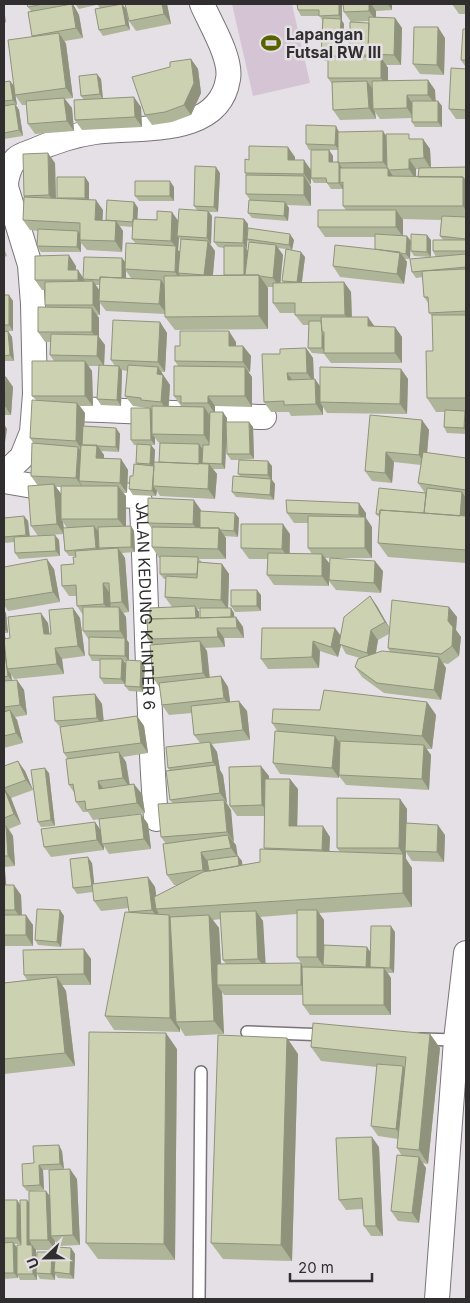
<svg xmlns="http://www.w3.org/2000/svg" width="470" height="1303" font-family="Inter,sans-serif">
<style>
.green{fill:#d5c4d3}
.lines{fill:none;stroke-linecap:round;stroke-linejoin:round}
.lane-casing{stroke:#797478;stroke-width:14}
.street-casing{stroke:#797478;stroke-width:26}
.lane{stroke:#fff;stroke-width:11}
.street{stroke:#fff;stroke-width:24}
.wall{fill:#afb598;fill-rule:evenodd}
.shaded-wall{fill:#8f937c}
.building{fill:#ccd2b1;stroke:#8f937c}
.labels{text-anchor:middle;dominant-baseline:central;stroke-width:5;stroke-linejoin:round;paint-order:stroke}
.poi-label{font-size:16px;font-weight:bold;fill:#302e2f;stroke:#e5e0e5;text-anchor:start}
.street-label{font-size:16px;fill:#302e2f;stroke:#e5e0e5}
</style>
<rect width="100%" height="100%" fill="#e5e0e5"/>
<!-- green -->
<path class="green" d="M 232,4 L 292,4 L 310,83 L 253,96 Z"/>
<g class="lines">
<defs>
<path id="lane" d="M 247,1032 L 327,1035
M 420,1039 L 456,1040
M 199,1299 L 201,1072"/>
<g id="street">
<path d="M 48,409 C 120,409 192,415 264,417"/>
<path d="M 4,474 L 22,457 L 32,432 L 35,394 L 33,304 L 30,265 L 6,187 C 6,178 9,166 16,159 C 20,155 28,153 33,151 C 53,142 74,135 95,132 C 138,126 219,138 228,79 C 232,58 210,23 202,4"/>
<path id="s1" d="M 4,481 L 62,491 L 134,496 L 139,499 L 142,506 C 147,611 148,715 156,819"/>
<path d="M 437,1299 L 456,1040 L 466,953"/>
</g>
</defs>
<!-- lane casing -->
<use href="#lane" class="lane-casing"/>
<!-- street casing -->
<use href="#street" class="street-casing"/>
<!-- lane -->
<use href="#lane" class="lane"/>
<!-- street -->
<use href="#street" class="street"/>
</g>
<!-- wall -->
<path class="wall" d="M 27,4 L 73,4 L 79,15 L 83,38 L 65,41 L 66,44 L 73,98 L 65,99 L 72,108 L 74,131 L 35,134 L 28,124 L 26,105 L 22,105 L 15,95 L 17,105 L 16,105 L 19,110 L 23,136 L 4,139 L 4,82 L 10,81 L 14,86 L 33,37 L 32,36 L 31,11 L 28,7 Z
M 75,4 L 96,4 L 96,5 L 79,9 Z
M 97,4 L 123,4 L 122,4 L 126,9 L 130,30 L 103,36 L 99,30 L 100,8 Z
M 167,4 L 171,24 L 136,31 L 129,21 Z
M 342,4 L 342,21 L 344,24 L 343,57 L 352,57 L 350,55 L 369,23 L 369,21 L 351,22 L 344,12 L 343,4 L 392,4 L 392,10 L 376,11 L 376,17 L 395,18 L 402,28 L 401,65 L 386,65 L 388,68 L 388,81 L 428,80 L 435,90 L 435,101 L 438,101 L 442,106 L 442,127 L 415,127 L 412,122 L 412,118 L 380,119 L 375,112 L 376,119 L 340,120 L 333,110 L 332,84 L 328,78 L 328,61 L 325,61 L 321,56 L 322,20 L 320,16 L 301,16 L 298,10 Z
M 452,4 L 466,4 L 466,14 L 459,14 Z
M 466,29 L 466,66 L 465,66 L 461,60 Z
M 445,38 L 444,75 L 420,74 L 413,64 Z
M 191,59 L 198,69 L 201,93 L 191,115 L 172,122 L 152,125 L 145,115 L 170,67 Z
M 466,69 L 466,119 L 456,119 L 449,109 Z
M 101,79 L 103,99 L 141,107 L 142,127 L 82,130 L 75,120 L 84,100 L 81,96 Z
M 339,132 L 412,139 L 423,139 L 430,149 L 431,167 L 466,167 L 466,412 L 465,412 L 466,414 L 466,434 L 447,433 L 444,427 L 445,412 L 436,412 L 427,398 L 433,351 L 432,316 L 429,313 L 429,304 L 424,297 L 423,277 L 416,278 L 412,272 L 436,257 L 433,251 L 443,240 L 440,236 L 441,220 L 403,219 L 403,235 L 410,259 L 405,259 L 407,262 L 404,284 L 340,277 L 333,266 L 375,249 L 375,237 L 325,237 L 318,227 L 346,210 L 343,206 L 343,186 L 343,189 L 331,189 L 327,183 L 314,183 L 311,178 L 311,184 L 310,184 L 311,187 L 311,206 L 287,205 L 289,208 L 288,221 L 252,218 L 248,213 L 250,200 L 246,194 L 246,176 L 245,173 L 249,160 L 295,157 L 295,160 L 311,169 L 329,150 L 309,150 L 306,144 ZM 329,150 L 338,150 L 338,162 L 333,162 L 333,156 ZM 416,169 L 419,169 L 418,177 L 416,177 Z
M 55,163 L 56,198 L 58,199 L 57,198 L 85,177 L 89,183 L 89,200 L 103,210 L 102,220 L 106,220 L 134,202 L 138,208 L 137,219 L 178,220 L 197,210 L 194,206 L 220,173 L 218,212 L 209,212 L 212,216 L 211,244 L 210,244 L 215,251 L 213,275 L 224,275 L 224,248 L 218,247 L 214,242 L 244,219 L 248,224 L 247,236 L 294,240 L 292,250 L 305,257 L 302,282 L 344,282 L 351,292 L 352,317 L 375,326 L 395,327 L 402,337 L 402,363 L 331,363 L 324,354 L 312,353 L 308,348 L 309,325 L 303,325 L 295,315 L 295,313 L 280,313 L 273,303 L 273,287 L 267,287 L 268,288 L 268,329 L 175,330 L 165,317 L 165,314 L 106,311 L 100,303 L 100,315 L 97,315 L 99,318 L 99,337 L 105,345 L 104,365 L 115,366 L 111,360 L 160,322 L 167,333 L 165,372 L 161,372 L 170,385 L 169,406 L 181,406 L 174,396 L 178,366 L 175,361 L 236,342 L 236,346 L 243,346 L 251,356 L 250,372 L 248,372 L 252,377 L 252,407 L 215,406 L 215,412 L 227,418 L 227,422 L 249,422 L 253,427 L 254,459 L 241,460 L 272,466 L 272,480 L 275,484 L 274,500 L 236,497 L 232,492 L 240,476 L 238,474 L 239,460 L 231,460 L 227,454 L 227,435 L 225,469 L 213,469 L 217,474 L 215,499 L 160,496 L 157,491 L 156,496 L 133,495 L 129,489 L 137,464 L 136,463 L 137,445 L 134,445 L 131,440 L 147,408 L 133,406 L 125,396 L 127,371 L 122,370 L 122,371 L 121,406 L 101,405 L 97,399 L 99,366 L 88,366 L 92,371 L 93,406 L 80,406 L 85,413 L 84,426 L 116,428 L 120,434 L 119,452 L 101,451 L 104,455 L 104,459 L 121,459 L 128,470 L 127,493 L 123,493 L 126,496 L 126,526 L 131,526 L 134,531 L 135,552 L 122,553 L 125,558 L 129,612 L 123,613 L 126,617 L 127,640 L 129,643 L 129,660 L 141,661 L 145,667 L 143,692 L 129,691 L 125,686 L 125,684 L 104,684 L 100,678 L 100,661 L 92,661 L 89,655 L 89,640 L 83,631 L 83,615 L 77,606 L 76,596 L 69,596 L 62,586 L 74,564 L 76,556 L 69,556 L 65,551 L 63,534 L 38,536 L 31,526 L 38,486 L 31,476 L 34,444 L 30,438 L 36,400 L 32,396 L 54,361 L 50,355 L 51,342 L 45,342 L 38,332 L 47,307 L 45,305 L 45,290 L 42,290 L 35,280 L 76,266 L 76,270 L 83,278 L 122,258 L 125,262 L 136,244 L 132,239 L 133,227 L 120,226 L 123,231 L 122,252 L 87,250 L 81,243 L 81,252 L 41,252 L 37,246 L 38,231 L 30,230 L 23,220 L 24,197 L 24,196 ZM 179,238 L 181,241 L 180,252 L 178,250 ZM 247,240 L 249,242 L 248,251 L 246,249 L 247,249 ZM 278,248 L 286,249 L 282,281 L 284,283 L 280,283 L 283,255 ZM 126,271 L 131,278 L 126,278 ZM 95,285 L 100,285 L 99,290 ZM 155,438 L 160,444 L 159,462 L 154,462 L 155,450 L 151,445 L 155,445 ZM 56,487 L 61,487 L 61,494 ZM 63,522 L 67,528 L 64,528 ZM 124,661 L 126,661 L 125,676 L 126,664 Z
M 174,187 L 174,201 L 139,201 L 135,196 Z
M 431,240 L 431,257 L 414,256 L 411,251 Z
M 4,248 L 7,256 L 4,257 Z
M 4,295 L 13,301 L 13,331 L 4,331 Z
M 8,331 L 12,337 L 14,361 L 4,361 L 4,332 Z
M 306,348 L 313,358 L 314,379 L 320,387 L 401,369 L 408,379 L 407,414 L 327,413 L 323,407 L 323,415 L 291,416 L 289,412 L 271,412 L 264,402 L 280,354 Z
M 4,377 L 6,377 L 13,387 L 11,415 L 4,415 Z
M 422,420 L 429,430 L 427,453 L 466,458 L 466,563 L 388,557 L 378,543 L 380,518 L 376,514 L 425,493 L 418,483 L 421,465 L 394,462 L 392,483 L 372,481 L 365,471 Z
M 201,510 L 201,511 L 239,518 L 238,537 L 224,536 L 226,538 L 226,559 L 199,559 L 202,562 L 222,564 L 229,574 L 228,608 L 234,613 L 234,617 L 236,617 L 243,627 L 244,638 L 224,638 L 225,647 L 205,648 L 207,651 L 210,678 L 221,676 L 228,687 L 230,702 L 247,711 L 250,740 L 212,744 L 217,752 L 220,770 L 223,775 L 227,803 L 231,810 L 233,842 L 236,845 L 237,856 L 238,856 L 242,861 L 242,865 L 260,862 L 264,849 L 264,816 L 237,816 L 230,806 L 269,776 L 269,779 L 298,789 L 297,826 L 330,837 L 329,851 L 340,852 L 337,848 L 400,799 L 407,809 L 407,823 L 445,835 L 444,862 L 412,861 L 406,852 L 406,859 L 412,868 L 412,907 L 319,913 L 324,920 L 324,945 L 370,952 L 395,932 L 394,973 L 388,973 L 391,978 L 391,1015 L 310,1015 L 303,1005 L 303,995 L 224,995 L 222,992 L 224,1034 L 185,1036 L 180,1028 L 180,1032 L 114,1030 L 105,1016 L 129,912 L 129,908 L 101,911 L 94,901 L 93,892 L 77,894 L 73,888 L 92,863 L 94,884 L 148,877 L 155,887 L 156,896 L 178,885 L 174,885 L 167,875 L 166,844 L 161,837 L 173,803 L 170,800 L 170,771 L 168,768 L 200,743 L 194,735 L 192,713 L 169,715 L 162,705 L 160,688 L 153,678 L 152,645 L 148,639 L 150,619 L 172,607 L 165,597 L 166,579 L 164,579 L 160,574 L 160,558 L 159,558 L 152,547 L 152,529 L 148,523 ZM 197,609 L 200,609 L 200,618 L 199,618 L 199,612 ZM 297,914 L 297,957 L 304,967 L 265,964 L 263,921 L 260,917 ZM 221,919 L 223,960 L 226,964 L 221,964 L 219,928 L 213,920 Z
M 287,513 L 366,513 L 366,518 L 372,527 L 372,558 L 325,558 L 329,564 L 383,571 L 381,593 L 336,590 L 329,581 L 329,586 L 274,585 L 267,575 L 268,559 L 249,559 L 241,548 L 290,534 L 290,553 L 312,554 L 308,548 L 308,523 L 294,523 Z
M 24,516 L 28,521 L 30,536 L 59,540 L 60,556 L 19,559 L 15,553 L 15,542 L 4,543 L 4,518 Z
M 4,567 L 54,569 L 60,602 L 8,611 L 4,605 Z
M 261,595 L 261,611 L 235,612 L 231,606 Z
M 370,596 L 377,606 L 389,628 L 449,607 L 457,617 L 456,630 L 461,637 L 459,656 L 448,664 L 443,663 L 446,668 L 441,700 L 384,693 L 362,677 L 355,667 L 360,658 L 346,654 L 341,645 L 338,657 L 320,651 L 319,668 L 268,669 L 261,659 L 335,628 L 341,636 ZM 389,634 L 388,648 L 390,652 L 376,653 L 378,640 Z
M 73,608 L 80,618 L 85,656 L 62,659 L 64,674 L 14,679 L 11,674 L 12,680 L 17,680 L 24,690 L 27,715 L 15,717 L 17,720 L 23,743 L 4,748 L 4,636 L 6,639 L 10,638 L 48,623 L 49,634 L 51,634 Z
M 4,610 L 6,613 L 8,633 L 4,633 Z
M 95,694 L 102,704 L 104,721 L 137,716 L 144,726 L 148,753 L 123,757 L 126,762 L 130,785 L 142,794 L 145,813 L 93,820 L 88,812 L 83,812 L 76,802 L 75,794 L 69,785 L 67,758 L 64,753 L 60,727 L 55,721 Z
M 427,702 L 436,715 L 432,749 L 426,749 L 431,755 L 429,790 L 346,785 L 339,776 L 339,778 L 280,774 L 273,763 L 278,732 L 272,723 L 320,710 Z
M 4,766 L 25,771 L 33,790 L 11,798 L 21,824 L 9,829 L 13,836 L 15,866 L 4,867 Z
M 49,773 L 55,826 L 41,827 L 38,822 Z
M 95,822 L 100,830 L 148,824 L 151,849 L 109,854 L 104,846 L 104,850 L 51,857 L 44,847 Z
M 4,869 L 5,871 L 6,885 L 21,895 L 22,915 L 33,925 L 33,946 L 4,946 Z
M 60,910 L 64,916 L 61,947 L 38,945 L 35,940 Z
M 84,949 L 91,959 L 91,985 L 62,985 L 66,991 L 75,1066 L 4,1074 L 4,983 L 27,980 L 24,975 Z
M 430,1034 L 440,1048 L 428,1164 L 422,1163 L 426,1168 L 419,1223 L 398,1221 L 391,1211 L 402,1156 L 397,1148 L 398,1139 L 378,1136 L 371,1126 L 377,1067 L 321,1061 L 311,1047 Z
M 287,1038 L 298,1054 L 292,1261 L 223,1259 L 211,1243 Z
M 177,1049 L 175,1260 L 98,1259 L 86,1243 Z
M 379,1147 L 383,1236 L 371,1236 L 364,1226 L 363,1209 L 346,1210 L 339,1200 Z
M 62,1151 L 64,1169 L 43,1170 L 44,1190 L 27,1191 L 23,1186 L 34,1163 Z
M 77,1179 L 80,1245 L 58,1246 L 55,1241 L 55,1250 L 36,1250 L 36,1262 L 52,1252 L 55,1257 L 71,1248 L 75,1254 L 74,1279 L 58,1278 L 55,1274 L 55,1280 L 40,1279 L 37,1274 L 37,1280 L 20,1280 L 18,1276 L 18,1278 L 4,1279 L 4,1200 L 20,1205 L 29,1202 L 46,1191 L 50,1196 ZM 14,1244 L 21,1244 L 21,1245 L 17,1247 Z"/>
<!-- shaded-wall -->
<path class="shaded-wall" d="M 71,4 L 73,4 L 79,15 L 83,38 L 76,28 L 73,6 Z
M 122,4 L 126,9 L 130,30 L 126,25 Z
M 162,4 L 167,4 L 171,24 L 164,14 Z
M 339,4 L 342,4 L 342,21 L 339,15 Z
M 369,4 L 371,4 L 376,11 L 376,21 L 369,11 Z
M 388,4 L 392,4 L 392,10 Z
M 4,7 L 6,23 L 4,20 Z
M 395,18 L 402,28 L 401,65 L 394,55 Z
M 341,19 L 344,24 L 343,62 L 339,56 Z
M 438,27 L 445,38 L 444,75 L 437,65 Z
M 59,33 L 66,44 L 73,98 L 66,88 Z
M 381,57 L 388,68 L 388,88 L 381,78 Z
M 191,59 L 198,69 L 201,93 L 191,115 L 184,105 Z
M 97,74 L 101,79 L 103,100 L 100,94 Z
M 428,80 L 435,90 L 436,105 L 428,95 Z
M 10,81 L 14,86 L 17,105 L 13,100 Z
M 367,81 L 374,91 L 373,109 L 375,112 L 376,119 L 369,108 Z
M 407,95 L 414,106 L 414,118 L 407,108 Z
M 134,97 L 141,107 L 142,127 L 135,117 Z
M 64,98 L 72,108 L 74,131 L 67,121 Z
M 438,101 L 442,106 L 442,127 L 438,122 Z
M 15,104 L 19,110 L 23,136 L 19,130 Z
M 336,126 L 339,132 L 339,150 L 335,145 Z
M 383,131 L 390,142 L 389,170 L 397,182 L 388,176 L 388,168 L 383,162 Z
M 423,139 L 430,149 L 431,169 L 424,158 Z
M 288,147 L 295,157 L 295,170 L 288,160 Z
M 329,150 L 333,156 L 333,168 L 329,162 Z
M 48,153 L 55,163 L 56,205 L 49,195 Z
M 409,159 L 416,169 L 416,180 L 409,169 Z
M 304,160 L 311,170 L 311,184 L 304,174 Z
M 339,163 L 342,168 L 340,183 L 343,186 L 343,189 L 339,183 Z
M 216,167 L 220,173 L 218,212 L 214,207 Z
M 304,176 L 311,187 L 311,206 L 304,195 Z
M 85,177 L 89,183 L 89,203 L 85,198 Z
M 463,177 L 466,181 L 466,211 L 463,206 Z
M 170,181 L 174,187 L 174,201 L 170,196 Z
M 96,200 L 103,210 L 102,230 L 95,220 Z
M 134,202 L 138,208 L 137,227 L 133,222 Z
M 285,202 L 289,208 L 288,221 L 284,216 Z
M 396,210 L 403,220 L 403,237 L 396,227 Z
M 208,211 L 212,216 L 211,244 L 207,238 Z
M 172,212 L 179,222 L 177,236 L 179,238 L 178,250 L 183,256 L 178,273 L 182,278 L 182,283 L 175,272 L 176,247 L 171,241 Z
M 244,219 L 248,224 L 247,249 L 243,243 Z
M 116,221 L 123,231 L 122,252 L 115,241 Z
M 78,231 L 82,236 L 80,240 L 81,243 L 81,252 L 77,247 Z
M 290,234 L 294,240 L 292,250 L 289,245 Z
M 427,235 L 431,240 L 431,257 L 427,252 Z
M 407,236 L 411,241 L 410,259 L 406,254 Z
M 208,241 L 215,251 L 212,285 L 204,275 Z
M 276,245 L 283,255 L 280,288 L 273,278 Z
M 244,246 L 248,251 L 248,275 L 244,277 Z
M 301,252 L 305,257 L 301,288 L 297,282 Z
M 400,252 L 407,262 L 404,284 L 397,274 Z
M 69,255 L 76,266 L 75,280 L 68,270 Z
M 122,258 L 126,263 L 125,269 L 126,271 L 126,285 L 122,280 Z
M 78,270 L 84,279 L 83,279 L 85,281 L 85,290 L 78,280 Z
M 259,275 L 268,288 L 268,329 L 259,316 Z
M 161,280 L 168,290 L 167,314 L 159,304 Z
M 93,281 L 100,291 L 99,301 L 100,303 L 100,315 L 93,305 Z
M 344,282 L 351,292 L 352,325 L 345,315 Z
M 9,295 L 13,301 L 13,331 L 9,325 Z
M 92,308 L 99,318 L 99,337 L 105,345 L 104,366 L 97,356 L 98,341 L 92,332 Z
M 368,317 L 375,327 L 368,326 Z
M 160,322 L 167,333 L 165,372 L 158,362 Z
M 395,327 L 402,337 L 402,363 L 395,353 Z
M 8,331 L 12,337 L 14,361 L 10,355 Z
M 229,331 L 236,342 L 236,356 L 229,346 Z
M 322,333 L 326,339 L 326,354 L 322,348 Z
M 243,346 L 251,356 L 250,372 L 243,362 Z
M 306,348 L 313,358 L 314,383 L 307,373 Z
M 85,361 L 92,371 L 93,406 L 85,396 Z
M 119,366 L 122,371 L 121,406 L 117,400 Z
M 158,367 L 170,385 L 168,412 L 161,402 L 157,374 Z
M 245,367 L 252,377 L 252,407 L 245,396 Z
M 401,369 L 408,379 L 407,414 L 400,404 Z
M 287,373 L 295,383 L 288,380 Z
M 6,377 L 13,387 L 11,415 L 4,405 Z
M 315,379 L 322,389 L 320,402 L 323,407 L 323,415 L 316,404 Z
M 208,396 L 215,406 L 215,414 L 208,403 Z
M 77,403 L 85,413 L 83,451 L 76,441 Z
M 204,407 L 211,417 L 211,446 L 204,435 Z
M 150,408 L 154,414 L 152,434 L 155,438 L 155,445 L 151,440 Z
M 465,411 L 466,414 L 466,432 L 464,428 Z
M 223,412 L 227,418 L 225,469 L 222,464 Z
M 422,420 L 429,430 L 426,466 L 419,455 Z
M 249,422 L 253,427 L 254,459 L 250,454 Z
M 4,424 L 7,429 L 4,449 Z
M 116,428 L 120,434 L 119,452 L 116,447 Z
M 199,444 L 203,450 L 203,471 L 199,465 Z
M 97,445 L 104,455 L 104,469 L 96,458 Z
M 151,445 L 155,450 L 154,470 L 150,464 Z
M 78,447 L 85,457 L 79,481 L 83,487 L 83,488 L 76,478 Z
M 386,452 L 394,462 L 392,483 L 385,473 Z
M 121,459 L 128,470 L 127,493 L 120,483 Z
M 268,461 L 272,466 L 272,480 L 275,484 L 274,500 L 270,495 L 271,480 L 268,475 Z
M 209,464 L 217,474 L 215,499 L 208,489 Z
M 54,484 L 62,495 L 61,519 L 63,522 L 64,534 L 57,524 Z
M 118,486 L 126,496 L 126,529 L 118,519 Z
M 153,486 L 157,491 L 156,496 L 152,491 Z
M 462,492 L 466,498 L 466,527 L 459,517 Z
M 194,500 L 201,510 L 200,534 L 193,524 Z
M 359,503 L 366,513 L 366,518 L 372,527 L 372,558 L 365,548 L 365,524 L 359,515 Z
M 235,513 L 239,518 L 238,537 L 234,531 Z
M 24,516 L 28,521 L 30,541 L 26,535 Z
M 283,524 L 290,534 L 289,559 L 282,549 Z
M 94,526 L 98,531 L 99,554 L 96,548 Z
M 131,526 L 134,531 L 135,552 L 131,547 Z
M 219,528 L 226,538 L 226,559 L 218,549 Z
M 55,535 L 59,540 L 60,556 L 56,551 Z
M 118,548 L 125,558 L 129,612 L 122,602 Z
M 322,554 L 330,564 L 329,580 L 329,586 L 322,576 Z
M 47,559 L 54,569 L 60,602 L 53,592 Z
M 375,561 L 383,571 L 381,593 L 374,583 Z
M 222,564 L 229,574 L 228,610 L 221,600 Z
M 103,583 L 110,594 L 111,614 L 104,604 Z
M 257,590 L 261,595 L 261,611 L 257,606 Z
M 370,596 L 377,606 L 392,632 L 385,622 Z
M 195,606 L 199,612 L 199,627 L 196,622 Z
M 119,607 L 126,617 L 127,640 L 129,643 L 129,661 L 125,656 L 125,639 L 120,631 Z
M 449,607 L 457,617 L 456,630 L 461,637 L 459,656 L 452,646 L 448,621 Z
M 73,608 L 80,618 L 85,656 L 78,646 Z
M 231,608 L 234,613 L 235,626 L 231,621 Z
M 4,610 L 6,613 L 8,633 L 4,628 Z
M 41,613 L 48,623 L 51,644 L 44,634 Z
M 236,617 L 243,627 L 244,638 L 237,628 Z
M 217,628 L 224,638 L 225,647 L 218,637 Z
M 335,628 L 342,638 L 339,644 L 341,645 L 338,657 L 331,647 Z
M 371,630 L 378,640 L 374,663 L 367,653 Z
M 4,636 L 6,638 L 10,669 L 7,669 L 11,674 L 12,681 L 8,676 L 4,647 Z
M 200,641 L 207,651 L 210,683 L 203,673 Z
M 313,641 L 320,651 L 319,668 L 312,657 Z
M 55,648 L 62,659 L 64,674 L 57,664 Z
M 439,657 L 446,668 L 441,700 L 434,690 Z
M 122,659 L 126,664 L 125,684 L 121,679 Z
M 141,661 L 145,667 L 143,692 L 140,687 Z
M 221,676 L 228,687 L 231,708 L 224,698 Z
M 17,680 L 24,690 L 27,715 L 20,705 Z
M 95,694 L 102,704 L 104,728 L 97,718 Z
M 239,701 L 247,711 L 250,740 L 243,730 Z
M 427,702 L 436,715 L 432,749 L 422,736 Z
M 10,710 L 17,720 L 23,743 L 16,733 Z
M 137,716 L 144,726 L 148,753 L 141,743 Z
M 335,736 L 342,746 L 339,778 L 332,768 Z
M 210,742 L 217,752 L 220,770 L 223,775 L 227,803 L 220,793 L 216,767 L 213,762 Z
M 424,745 L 431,755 L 429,790 L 422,779 Z
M 119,752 L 126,762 L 130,788 L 123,778 Z
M 18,761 L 25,771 L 33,790 L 26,780 Z
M 261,766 L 269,776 L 270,815 L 262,805 Z
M 45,768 L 49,773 L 55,826 L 51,820 Z
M 290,779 L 298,789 L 297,836 L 289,826 Z
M 98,781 L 105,791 L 99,789 Z
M 134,784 L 142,794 L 145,813 L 137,803 Z
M 4,788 L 11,798 L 21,824 L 14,814 Z
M 400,799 L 407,809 L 406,851 L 405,851 L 406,852 L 406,859 L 399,848 Z
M 224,800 L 231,810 L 234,842 L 227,832 Z
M 141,814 L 148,824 L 151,849 L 144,839 Z
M 95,822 L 102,832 L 102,844 L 104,846 L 104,850 L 97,840 Z
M 438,825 L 445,835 L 444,862 L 437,852 Z
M 6,826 L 13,836 L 15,866 L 8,856 Z
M 323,826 L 330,837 L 329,860 L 322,850 Z
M 228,835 L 236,845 L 238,858 L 231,848 Z
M 201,852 L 208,862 L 210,880 L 203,870 Z
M 403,854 L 412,868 L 412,907 L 403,893 Z
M 238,856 L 242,861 L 244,877 L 240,871 Z
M 88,857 L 92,863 L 95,891 L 92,886 Z
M 4,869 L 5,871 L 7,892 L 4,888 Z
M 148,877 L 155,887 L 158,909 L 156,909 L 158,912 L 159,920 L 152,910 Z
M 14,885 L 21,895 L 22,920 L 15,910 Z
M 60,910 L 64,916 L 61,947 L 57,942 Z
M 317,910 L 324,920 L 324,965 L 323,965 L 324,967 L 317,957 Z
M 256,911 L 263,921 L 266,969 L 258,959 Z
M 26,915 L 33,925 L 33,946 L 26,935 Z
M 169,915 L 179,928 L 176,1022 L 180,1028 L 180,1032 L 170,1018 Z
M 209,915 L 219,928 L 222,985 L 217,985 L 222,992 L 224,1034 L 214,1021 Z
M 391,926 L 395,932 L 394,973 L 390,968 Z
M 367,947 L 371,953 L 370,972 L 366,967 Z
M 84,949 L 91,959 L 91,985 L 84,974 Z
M 301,963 L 308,974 L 308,995 L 301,985 Z
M 384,968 L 391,978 L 391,1015 L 384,1005 Z
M 57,977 L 66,991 L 75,1066 L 65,1053 Z
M 166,1033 L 177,1049 L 175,1260 L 164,1244 Z
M 430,1034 L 440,1048 L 428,1164 L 419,1150 Z
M 287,1038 L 298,1054 L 292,1261 L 281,1245 Z
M 403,1066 L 410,1077 L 403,1139 L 396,1129 Z
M 372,1137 L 379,1147 L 383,1236 L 376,1226 Z
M 59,1145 L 62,1151 L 64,1169 L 60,1164 Z
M 419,1157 L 426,1168 L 419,1223 L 412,1213 Z
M 39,1165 L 43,1170 L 44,1190 L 40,1185 Z
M 70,1169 L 77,1179 L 80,1245 L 73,1235 Z
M 46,1191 L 53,1201 L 51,1236 L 55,1241 L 55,1250 L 48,1240 Z
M 17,1200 L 21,1206 L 21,1244 L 17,1238 Z
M 27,1200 L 31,1205 L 29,1240 L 31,1243 L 31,1250 L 27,1245 Z
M 13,1242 L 17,1248 L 17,1274 L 18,1276 L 18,1278 L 14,1273 Z
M 32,1245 L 36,1250 L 37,1280 L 33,1274 Z
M 71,1248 L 75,1254 L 74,1279 L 70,1274 Z
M 52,1252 L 56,1258 L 55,1280 L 51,1274 Z"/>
<!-- building -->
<path class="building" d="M 27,4 L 43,4 L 28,7 Z
M 72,4 L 76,28 L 32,36 L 28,12 Z
M 122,4 L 126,25 L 99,30 L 95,9 Z
M 125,4 L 162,4 L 164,14 L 129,21 Z
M 297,4 L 339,4 L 339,15 L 319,16 L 319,10 L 298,10 Z
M 343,4 L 369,4 L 369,11 L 344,12 Z
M 369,17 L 395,18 L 394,55 L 368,54 Z
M 323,18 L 341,19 L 339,56 L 321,56 Z
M 350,22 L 369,23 L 368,54 L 369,55 L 350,55 Z
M 414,27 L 438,27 L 437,65 L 413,64 Z
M 463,29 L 466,29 L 466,60 L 461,60 Z
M 59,33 L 66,88 L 15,95 L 8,40 Z
M 328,57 L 381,57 L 381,78 L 328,78 Z
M 191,59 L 194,83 L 184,105 L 165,112 L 145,115 L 132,77 L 170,67 L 170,62 Z
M 451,68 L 466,69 L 466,110 L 449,109 Z
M 97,74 L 100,94 L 81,96 L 79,76 Z
M 428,80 L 428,95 L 407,95 L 407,108 L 373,109 L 372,81 Z
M 10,81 L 13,100 L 4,101 L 4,82 Z
M 367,81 L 369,108 L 333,110 L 332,82 Z
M 134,97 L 135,117 L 75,120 L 74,100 Z
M 64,98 L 67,121 L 28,124 L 26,101 Z
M 412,101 L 438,101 L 438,122 L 412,122 Z
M 15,104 L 19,130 L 4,133 L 4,106 Z
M 306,125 L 336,126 L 335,145 L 306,144 Z
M 383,131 L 383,162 L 338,163 L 338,132 Z
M 386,134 L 409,134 L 409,139 L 423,139 L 424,158 L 409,159 L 409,169 L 389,170 L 387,168 Z
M 249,146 L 288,147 L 288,160 L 304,160 L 304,174 L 245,173 L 245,159 L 249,160 Z
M 311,150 L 329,150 L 329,162 L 339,162 L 339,183 L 327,183 L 326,178 L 311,178 Z
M 48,153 L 49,195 L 24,196 L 23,154 Z
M 195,166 L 216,167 L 214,207 L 194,206 Z
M 466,167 L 466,181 L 463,177 L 418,177 L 419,168 Z
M 340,168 L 388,168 L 388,176 L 463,177 L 463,206 L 343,206 L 343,182 L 340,183 Z
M 246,175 L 304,176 L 304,195 L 246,194 Z
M 57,177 L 85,177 L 85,198 L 57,198 Z
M 135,181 L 170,181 L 170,196 L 135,196 Z
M 24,197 L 96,200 L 95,220 L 116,221 L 115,241 L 80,240 L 80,223 L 23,220 Z
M 107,200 L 134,202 L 133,222 L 106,220 Z
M 249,200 L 285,202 L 284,216 L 248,213 Z
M 179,209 L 208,211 L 207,238 L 177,236 Z
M 318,210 L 396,210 L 396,227 L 318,227 Z
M 157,211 L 172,212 L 171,241 L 132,239 L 133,219 L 157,220 Z
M 442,216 L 466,217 L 466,239 L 440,236 Z
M 215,217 L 244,219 L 243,243 L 214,242 Z
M 248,228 L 290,234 L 289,245 L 247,239 Z
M 38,229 L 78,231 L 77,247 L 37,246 Z
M 375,234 L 407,236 L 406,254 L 375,249 Z
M 411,234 L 427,235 L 427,252 L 411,251 Z
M 181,239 L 208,241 L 204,275 L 178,273 Z
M 433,240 L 466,240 L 466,251 L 433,251 Z
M 249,242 L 276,245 L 273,278 L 260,276 L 259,275 L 245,275 Z
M 126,243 L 176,246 L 175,272 L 125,269 Z
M 335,245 L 400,252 L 397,274 L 333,266 Z
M 224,246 L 244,246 L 244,275 L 224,275 Z
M 286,249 L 301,252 L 297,282 L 282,281 Z
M 466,254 L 466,267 L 412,272 L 410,259 Z
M 69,255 L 68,270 L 78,270 L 78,280 L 35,280 L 35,256 Z
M 84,257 L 122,258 L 122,278 L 100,277 L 100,280 L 83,279 Z
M 466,269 L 466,311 L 429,313 L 428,297 L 424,297 L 422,271 Z
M 259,275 L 259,316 L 165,317 L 164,276 Z
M 100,277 L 161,280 L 159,304 L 99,301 Z
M 93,281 L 93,305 L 45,305 L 45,282 Z
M 344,282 L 345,315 L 295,315 L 295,303 L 273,303 L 273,283 Z
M 4,295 L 9,295 L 9,325 L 4,325 Z
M 38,307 L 92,308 L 92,332 L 38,332 Z
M 432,315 L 466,315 L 466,398 L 427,398 L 426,351 L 433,351 Z
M 321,317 L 368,317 L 368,326 L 395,327 L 395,353 L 324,353 L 324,332 L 322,332 Z
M 113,320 L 160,322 L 158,362 L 111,360 Z
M 309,321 L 321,321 L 322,332 L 322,348 L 308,348 Z
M 8,331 L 10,355 L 4,356 L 4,332 Z
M 180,331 L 229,331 L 229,346 L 243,346 L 243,362 L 175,361 L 175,346 L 180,346 Z
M 51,334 L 98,335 L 97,356 L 50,355 Z
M 306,348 L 307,373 L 287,373 L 288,380 L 315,379 L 316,404 L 284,405 L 284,401 L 264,402 L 262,354 L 280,354 L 280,349 Z
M 32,361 L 85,361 L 85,396 L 32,396 Z
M 99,365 L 119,366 L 117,400 L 97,399 Z
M 128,365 L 158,367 L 157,374 L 163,375 L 161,402 L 141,400 L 141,398 L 125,396 Z
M 174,366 L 245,367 L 245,396 L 208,396 L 208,403 L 181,403 L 181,396 L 174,396 Z
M 320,367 L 401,369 L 400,404 L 320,402 Z
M 4,377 L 6,377 L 4,405 Z
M 32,400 L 77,403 L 76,441 L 30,438 Z
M 152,406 L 204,407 L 204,435 L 152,434 Z
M 131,408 L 150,408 L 151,440 L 131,440 Z
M 445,410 L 465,411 L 464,428 L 444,427 Z
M 210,412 L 223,412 L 222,464 L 202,463 L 203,445 L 209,445 Z
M 370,415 L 422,420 L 419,455 L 386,452 L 385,473 L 365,471 Z
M 226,422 L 249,422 L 250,454 L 227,454 Z
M 83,426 L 116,428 L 116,447 L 82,445 Z
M 32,443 L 78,447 L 76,478 L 31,476 Z
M 160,443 L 199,444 L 199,464 L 159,462 Z
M 137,444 L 151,445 L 150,464 L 136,463 Z
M 81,445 L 97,445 L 96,458 L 121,459 L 120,483 L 79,481 Z
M 423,452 L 466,458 L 466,490 L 418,483 Z
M 239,460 L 268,461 L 268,475 L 238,474 Z
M 154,462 L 209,464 L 208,489 L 153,486 Z
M 134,464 L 154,466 L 152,491 L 129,489 L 130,476 L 133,476 Z
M 233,476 L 271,479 L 270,495 L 232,492 Z
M 54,484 L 57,524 L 31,526 L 28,486 Z
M 61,486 L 118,486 L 118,519 L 61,519 Z
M 379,488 L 426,493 L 424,513 L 380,510 L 380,514 L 376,514 Z
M 427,488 L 462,492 L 460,516 L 424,513 Z
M 148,498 L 194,500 L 193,524 L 148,523 Z
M 286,500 L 359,503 L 359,515 L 287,513 Z
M 380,510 L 466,516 L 466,550 L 378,543 Z
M 200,511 L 235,513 L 234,531 L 220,530 L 219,528 L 200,528 Z
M 24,516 L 26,535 L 4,537 L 4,518 Z
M 308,516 L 365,517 L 365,548 L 308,548 Z
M 241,524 L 283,524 L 282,549 L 241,548 Z
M 94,526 L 96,548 L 65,551 L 63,528 Z
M 131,526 L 131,547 L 99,548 L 98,527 Z
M 152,527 L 219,528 L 218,549 L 152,547 Z
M 55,535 L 56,551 L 15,553 L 14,537 Z
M 118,548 L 122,602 L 110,603 L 109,583 L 103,583 L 104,604 L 77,606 L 76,585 L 62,586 L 61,565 L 74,564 L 73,557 L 76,557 L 75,551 Z
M 268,553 L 322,554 L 322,576 L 267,575 Z
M 160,556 L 198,557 L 197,574 L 160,574 Z
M 330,558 L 375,561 L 374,583 L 329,580 Z
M 47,559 L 53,592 L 4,600 L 4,567 Z
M 198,562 L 222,564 L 221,600 L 165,597 L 166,576 L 197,578 Z
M 231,590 L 257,590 L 257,606 L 231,606 Z
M 370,596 L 385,622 L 371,630 L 367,653 L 339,644 L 344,617 Z
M 392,600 L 449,607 L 448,621 L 453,627 L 452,646 L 441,654 L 388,648 Z
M 195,606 L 196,618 L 150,619 L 150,608 Z
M 83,607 L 119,607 L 120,631 L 83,631 Z
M 73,608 L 78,646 L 55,648 L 57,664 L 7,669 L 4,639 L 10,638 L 8,617 L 41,613 L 44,634 L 51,634 L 49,610 Z
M 200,608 L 231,608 L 231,617 L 200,618 Z
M 236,617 L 237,628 L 217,628 L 218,637 L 148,639 L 147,619 Z
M 262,628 L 335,628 L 331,647 L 313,641 L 312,657 L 261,659 Z
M 89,637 L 125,638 L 125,656 L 89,655 Z
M 200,641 L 203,673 L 153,678 L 150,645 Z
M 4,647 L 8,676 L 4,677 Z
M 382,651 L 439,657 L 434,690 L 377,683 L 355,667 L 358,659 Z
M 100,659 L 122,659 L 121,679 L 100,678 Z
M 126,660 L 141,661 L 140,687 L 125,686 Z
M 221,676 L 224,698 L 162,705 L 159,683 Z
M 17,680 L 20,705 L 4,707 L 4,681 Z
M 324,690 L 427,702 L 422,736 L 272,723 L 273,709 L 320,710 Z
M 95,694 L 97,718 L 55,721 L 53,697 Z
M 239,701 L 243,730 L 194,735 L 191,706 Z
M 10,710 L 16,733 L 4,736 L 4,712 Z
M 137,716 L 141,743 L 64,753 L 60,727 Z
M 275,731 L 335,736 L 332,768 L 273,763 Z
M 340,741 L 424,745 L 422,779 L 339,775 Z
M 210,742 L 213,762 L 168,768 L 166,747 Z
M 119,752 L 123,778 L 98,781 L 99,789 L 134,784 L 137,803 L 86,810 L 85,801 L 76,802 L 73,784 L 69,785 L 66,759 Z
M 18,761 L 26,780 L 4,788 L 4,766 Z
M 216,765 L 220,793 L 170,800 L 166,771 Z
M 261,766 L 262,805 L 230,806 L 229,767 Z
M 45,768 L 51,820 L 38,822 L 31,770 Z
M 265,779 L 290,779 L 289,826 L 323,826 L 322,850 L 264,848 Z
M 4,788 L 14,814 L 4,818 Z
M 337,798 L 400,799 L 399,848 L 337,848 Z
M 224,800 L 227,832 L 161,837 L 158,804 Z
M 141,814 L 144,839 L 102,844 L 99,819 Z
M 95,822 L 97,840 L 44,847 L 41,829 Z
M 406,823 L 438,825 L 437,852 L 405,851 Z
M 4,826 L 6,826 L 8,856 L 4,856 Z
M 228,835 L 231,848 L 201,852 L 203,870 L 167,875 L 163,844 Z
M 260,849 L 403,854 L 403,893 L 156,909 L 154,897 L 203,872 L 260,862 Z
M 238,856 L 239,866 L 209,871 L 207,860 Z
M 88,857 L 92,886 L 73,888 L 70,859 Z
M 148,877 L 152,910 L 129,912 L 127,897 L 94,901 L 92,884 Z
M 4,885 L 14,885 L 15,910 L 4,910 Z
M 37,909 L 60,910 L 57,942 L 35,940 Z
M 297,910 L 317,910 L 317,957 L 297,957 Z
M 256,911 L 258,959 L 223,960 L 220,912 Z
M 125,912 L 169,915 L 170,1018 L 105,1016 Z
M 4,915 L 26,915 L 26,935 L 4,935 Z
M 209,915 L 214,1021 L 176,1022 L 170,917 Z
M 371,926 L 391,926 L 390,968 L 370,967 Z
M 324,945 L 367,947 L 366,967 L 323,965 Z
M 84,949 L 84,974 L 24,975 L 23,950 Z
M 301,963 L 301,985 L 217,985 L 217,964 Z
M 302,967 L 384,968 L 384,1005 L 303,1005 Z
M 57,977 L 65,1053 L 4,1059 L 4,983 Z
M 313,1023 L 430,1034 L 419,1150 L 397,1148 L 406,1057 L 311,1047 Z
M 89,1032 L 166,1033 L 164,1244 L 86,1243 Z
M 218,1035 L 287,1038 L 281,1245 L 211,1243 Z
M 377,1064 L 403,1066 L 396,1129 L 371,1126 Z
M 372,1137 L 376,1226 L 364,1226 L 362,1198 L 339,1200 L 336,1138 Z
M 59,1145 L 60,1164 L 39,1165 L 40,1185 L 23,1186 L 22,1164 L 34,1163 L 33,1146 Z
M 397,1155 L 419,1157 L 412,1213 L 391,1211 Z
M 70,1169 L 73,1235 L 51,1236 L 49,1170 Z
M 29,1191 L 46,1191 L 48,1240 L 29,1240 Z
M 4,1200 L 17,1200 L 17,1238 L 4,1238 Z
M 20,1200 L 27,1200 L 27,1245 L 32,1245 L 33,1274 L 17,1274 L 17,1245 L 21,1245 Z
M 13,1242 L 14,1273 L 4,1273 L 4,1243 Z
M 56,1247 L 71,1248 L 70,1274 L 54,1272 Z
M 37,1252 L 52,1252 L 51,1274 L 36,1273 Z"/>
<!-- icons -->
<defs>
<symbol id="stadium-bare" viewBox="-9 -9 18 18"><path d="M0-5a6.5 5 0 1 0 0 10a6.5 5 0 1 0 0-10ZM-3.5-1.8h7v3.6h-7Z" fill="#5a6200" stroke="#e5e0e5" stroke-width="2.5" paint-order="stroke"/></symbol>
</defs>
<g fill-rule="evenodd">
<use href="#stadium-bare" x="257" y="29" width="28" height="28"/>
</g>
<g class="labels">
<!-- poi labels -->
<g class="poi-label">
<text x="286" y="34">Lapangan<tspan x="286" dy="18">Futsal RW III</tspan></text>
</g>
<!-- street labels -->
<g class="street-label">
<text stroke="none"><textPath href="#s1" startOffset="244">JALAN KEDUNG KLINTER 6</textPath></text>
</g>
</g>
<!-- border -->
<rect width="470" height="1303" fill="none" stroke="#302e2f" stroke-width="10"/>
<!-- north arrow -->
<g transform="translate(45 1258) rotate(248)" stroke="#e5e0e5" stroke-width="4" paint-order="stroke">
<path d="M0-4L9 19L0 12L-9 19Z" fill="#302e2f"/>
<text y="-8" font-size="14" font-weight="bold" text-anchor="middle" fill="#302e2f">U</text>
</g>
<!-- scale -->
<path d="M290 1273v8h82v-8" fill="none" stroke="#302e2f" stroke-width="2.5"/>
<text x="298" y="1273" font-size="15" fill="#302e2f" stroke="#e5e0e5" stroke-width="4" paint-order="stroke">20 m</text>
</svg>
